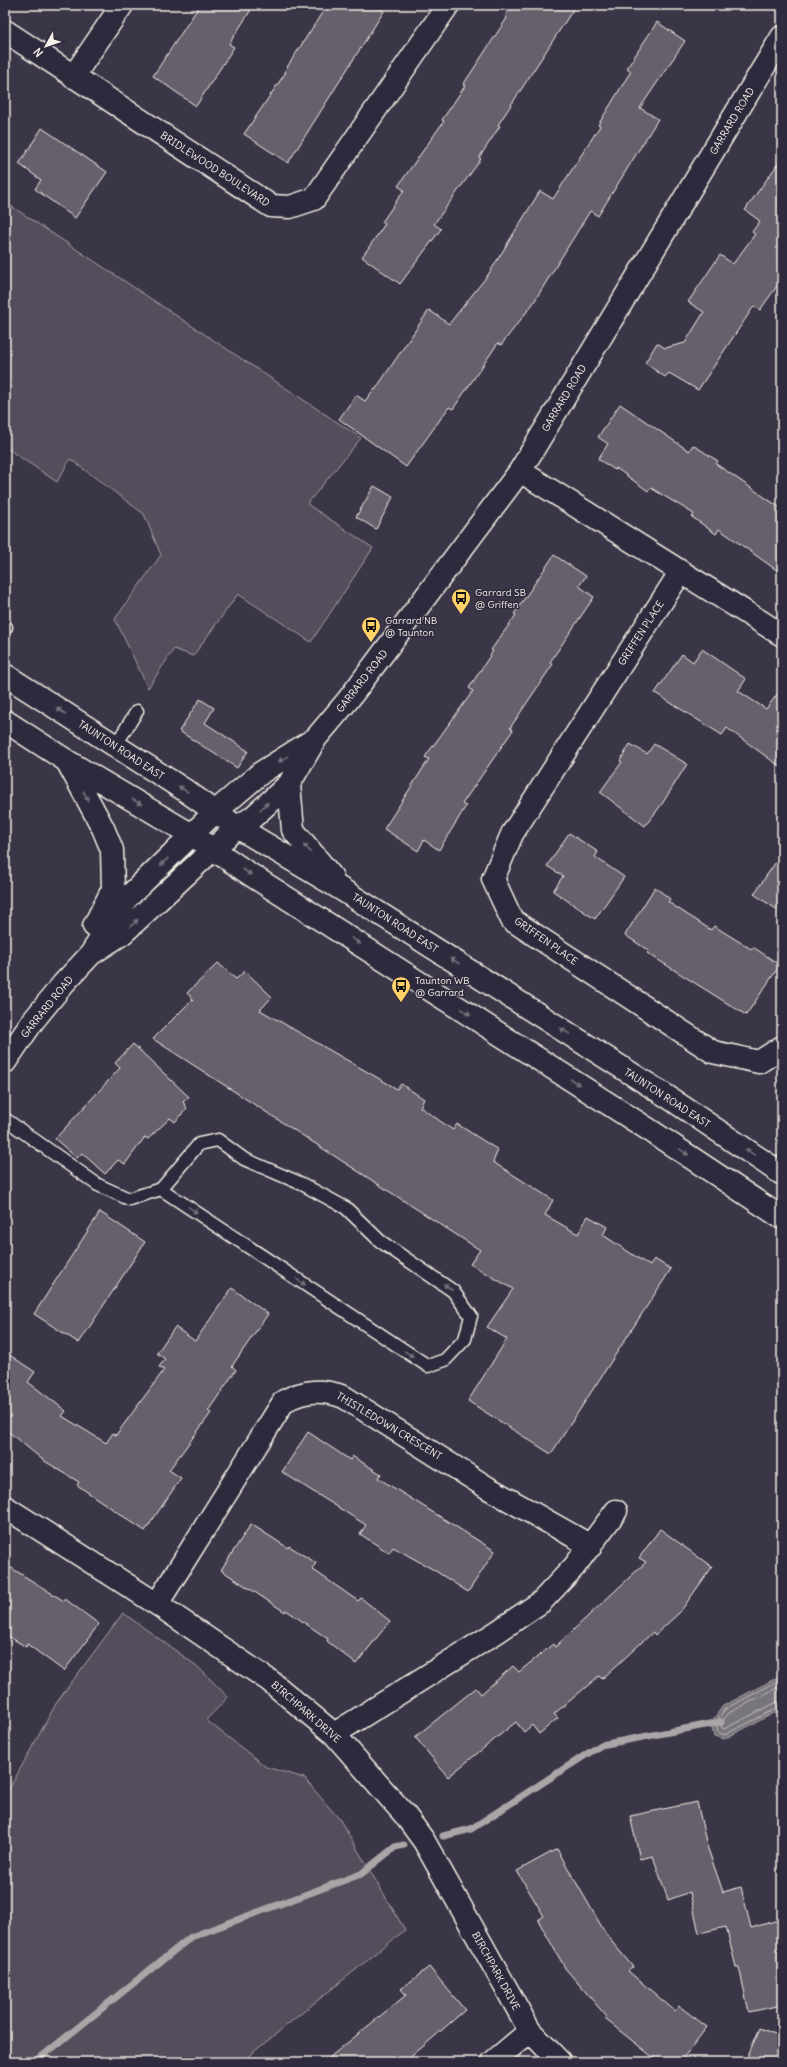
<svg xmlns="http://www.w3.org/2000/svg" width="787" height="2067" font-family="Delius,sans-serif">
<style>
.green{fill:#534e5c;stroke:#a4a0a2}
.water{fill:#78747b;stroke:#aaa6a7}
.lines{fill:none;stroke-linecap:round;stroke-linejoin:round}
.shore{stroke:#c2bfbc;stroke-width:1}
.stream{stroke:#aaa6a7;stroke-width:7}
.building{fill:#65616c;stroke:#f4f1e8}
.lane-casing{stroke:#f4f1e8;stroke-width:15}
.street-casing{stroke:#f4f1e8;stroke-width:25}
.secondary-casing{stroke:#f4f1e8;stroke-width:25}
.lane{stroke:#2f2a3d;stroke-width:12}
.street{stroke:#2f2a3d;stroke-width:22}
.secondary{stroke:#2f2a3d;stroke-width:22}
.oneway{fill:#747079}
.labels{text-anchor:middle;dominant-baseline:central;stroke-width:3;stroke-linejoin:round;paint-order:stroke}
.street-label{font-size:10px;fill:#f4f1e8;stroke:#2f2a3d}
.poi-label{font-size:10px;fill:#f4f1e8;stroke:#2f2a3d;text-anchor:start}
</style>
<rect width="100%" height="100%" fill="#3b3647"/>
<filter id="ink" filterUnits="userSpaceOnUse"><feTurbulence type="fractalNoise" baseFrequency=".025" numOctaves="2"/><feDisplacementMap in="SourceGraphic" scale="8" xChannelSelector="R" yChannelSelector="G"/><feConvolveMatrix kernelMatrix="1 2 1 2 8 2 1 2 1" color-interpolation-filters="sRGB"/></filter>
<g filter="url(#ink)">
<!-- green -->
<path class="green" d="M 5,202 L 361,438 L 307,504 L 373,548 L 311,642 L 238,594 L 193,656 L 174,649 L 148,688 L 115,619 L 161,555 L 144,514 L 70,459 L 57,482 L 5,447 Z
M 123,1613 L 197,1666 L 228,1697 L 206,1720 L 266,1767 L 304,1778 L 340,1820 L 405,1930 L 241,2062 L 5,2062 L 5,1790 L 8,1791 L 57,1702 Z"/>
<!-- water -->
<path class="water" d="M 782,1675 L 782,1709 L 724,1739 L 714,1736 L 711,1722 L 723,1706 Z"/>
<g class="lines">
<!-- shore -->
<path class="shore" d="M 782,1679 L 725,1709 L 716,1722 L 718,1732 L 724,1735 L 782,1706
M 782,1685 L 729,1713 L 721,1723 L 722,1728 L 724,1729 L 777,1702 L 782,1701"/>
<!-- stream -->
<path class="stream" d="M 443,1836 L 471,1829 L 601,1745 L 721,1722
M 35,2062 L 191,1937 L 361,1874 L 395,1847 L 404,1845"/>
</g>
<!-- building -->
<path class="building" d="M 200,5 L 254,5 L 229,44 L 234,47 L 196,106 L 153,76 Z
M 327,5 L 374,5 L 384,11 L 288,163 L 244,134 L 286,72 L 284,72 Z
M 513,5 L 576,5 L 498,125 L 500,126 L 479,158 L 481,159 L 434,224 L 441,229 L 400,284 L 362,257 L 385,224 L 382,222 L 404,190 L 398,186 L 444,121 L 442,120 L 465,86 L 463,85 L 507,18 L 505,16 Z
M 657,22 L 685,41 L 640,108 L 658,119 L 598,216 L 590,211 L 532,305 L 501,345 L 498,343 L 453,409 L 449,407 L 406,467 L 339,419 L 356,395 L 365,401 L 374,389 L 375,390 L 429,310 L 449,324 L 488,275 L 540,191 L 553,199 L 600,126 L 598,125 L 631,71 L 627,68 Z
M 42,128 L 107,172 L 75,218 L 35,189 L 41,180 L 19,164 Z
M 782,158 L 782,279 L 760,310 L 754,306 L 698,390 L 669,373 L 665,377 L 645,363 L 657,343 L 665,348 L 685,343 L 704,312 L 688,302 L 720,255 L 733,264 L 755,234 L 752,232 L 760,221 L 745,210 Z
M 620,404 L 689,451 L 693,445 L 718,461 L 716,464 L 782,509 L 782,574 L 719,529 L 716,534 L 692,517 L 694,514 L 651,488 L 648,491 L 616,468 L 615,470 L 598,459 L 608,444 L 598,437 Z
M 374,486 L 393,497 L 376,529 L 356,517 Z
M 554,555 L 586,576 L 579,586 L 594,597 L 550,662 L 553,664 L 510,728 L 513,730 L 462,804 L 466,806 L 439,850 L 424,840 L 418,851 L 384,829 L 429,759 L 425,757 L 473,691 L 469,688 L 493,651 L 491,650 L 516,615 L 514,614 Z
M 702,649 L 746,679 L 738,691 L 766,709 L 782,688 L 782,768 L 727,728 L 722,735 L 655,693 L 682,654 L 693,662 Z
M 200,699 L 214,708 L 205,723 L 248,751 L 237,768 L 179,731 Z
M 630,744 L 647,754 L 654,744 L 687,764 L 662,804 L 645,826 L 600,792 L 622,762 L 620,761 Z
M 569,833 L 598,852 L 595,857 L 624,877 L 595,919 L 553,891 L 563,876 L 547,866 Z
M 782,853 L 782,913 L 754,894 Z
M 655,887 L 670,899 L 668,902 L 711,930 L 714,926 L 751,949 L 753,947 L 780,965 L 746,1015 L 647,953 L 649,951 L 625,935 Z
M 218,963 L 236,979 L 245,971 L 272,997 L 260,1010 L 397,1089 L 401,1084 L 424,1099 L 420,1107 L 453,1130 L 457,1124 L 498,1150 L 493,1162 L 553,1200 L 545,1215 L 578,1234 L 588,1216 L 607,1227 L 603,1235 L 650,1266 L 654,1259 L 671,1269 L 551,1454 L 468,1401 L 507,1339 L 487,1327 L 513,1289 L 470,1264 L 480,1250 L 153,1039 L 193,999 L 187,993 Z
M 133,1044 L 189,1097 L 183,1102 L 187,1108 L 175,1122 L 170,1118 L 148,1139 L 145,1137 L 125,1164 L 118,1160 L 105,1174 L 82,1153 L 77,1158 L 55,1139 L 120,1068 L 115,1063 Z
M 100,1212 L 145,1242 L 79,1343 L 34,1314 Z
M 232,1288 L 268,1314 L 232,1366 L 236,1370 L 208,1411 L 211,1413 L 169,1470 L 181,1478 L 145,1531 L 77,1485 L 79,1482 L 43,1460 L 5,1429 L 5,1352 L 35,1372 L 28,1382 L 66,1411 L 62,1416 L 106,1443 L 113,1433 L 116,1435 L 164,1370 L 159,1367 L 165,1359 L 157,1353 L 175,1327 L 195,1341 Z
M 308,1432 L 350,1460 L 352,1456 L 381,1474 L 378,1478 L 495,1551 L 468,1592 L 434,1570 L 393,1547 L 389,1553 L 360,1534 L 366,1525 L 282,1472 Z
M 251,1524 L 288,1548 L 289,1546 L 316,1563 L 312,1569 L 358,1601 L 361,1598 L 390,1621 L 356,1664 L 327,1641 L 328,1639 L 286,1610 L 285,1612 L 221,1570 Z
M 660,1529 L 712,1567 L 680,1612 L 655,1635 L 653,1632 L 602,1679 L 599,1676 L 554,1714 L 558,1718 L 539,1734 L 532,1725 L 524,1732 L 516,1722 L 448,1777 L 415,1737 L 476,1688 L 481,1694 L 513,1666 L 519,1672 L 553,1644 L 555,1647 L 646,1562 L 639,1558 Z
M 5,1564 L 64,1601 L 65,1599 L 99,1624 L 64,1671 L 27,1644 L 26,1647 L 5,1634 Z
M 697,1802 L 707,1846 L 723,1892 L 741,1887 L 751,1928 L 782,1919 L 782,2005 L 749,2012 L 739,1967 L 736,1967 L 726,1927 L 699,1933 L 690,1892 L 668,1900 L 653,1856 L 640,1859 L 630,1816 Z
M 557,1849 L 607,1936 L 633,1967 L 628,1971 L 675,2011 L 679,2006 L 707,2027 L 680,2062 L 659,2062 L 605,2019 L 607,2017 L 565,1968 L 538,1920 L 544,1916 L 517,1871 Z
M 429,1967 L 465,2010 L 405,2062 L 324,2062 L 406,1995 L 401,1989 Z
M 760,2028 L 782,2037 L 782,2062 L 745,2062 Z"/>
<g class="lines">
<defs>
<path id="lane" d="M 5,626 L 6,627
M 115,746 L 137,711
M 5,1119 L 98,1185 L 129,1199 L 161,1189 L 199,1144 L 218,1140 L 244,1159 L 302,1184 L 346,1208 L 380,1241 L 453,1291 L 471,1316 L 465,1339 L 445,1360 L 428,1366 L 161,1189"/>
<path id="street" d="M 5,31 L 271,206 L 290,207 L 314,199 L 448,5
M 73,77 L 122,5
M 520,471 L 782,635
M 680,573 L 512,834 L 493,879 L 512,920 L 713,1052 L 759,1062 L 782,1047
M 5,1507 L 157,1604 L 270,1681 L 334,1734 L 405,1815 L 424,1841 L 530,2031 L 560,2062
M 157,1604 L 284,1401 C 305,1390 322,1389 344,1397 L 488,1488 L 591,1546
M 334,1734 L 497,1632 L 541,1602 L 574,1567 L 616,1511
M 493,2062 L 530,2031"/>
<path id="secondary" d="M 5,675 L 186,791 L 237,827 L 341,889 L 668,1097 L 782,1174
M 5,721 L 67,761 L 192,835 L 248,873 L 651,1131 L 782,1218
M 67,761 L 103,828 L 112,850 L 113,889 L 94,926
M 289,784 L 293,830 L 332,877
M 91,954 L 123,933 L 237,827 L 253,817 L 289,784 L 316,738 L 348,700 L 520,471 L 782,37
M 5,1062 L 33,1021 L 63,984 L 91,954 L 126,899 L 215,812 L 262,772 L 313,740"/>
</defs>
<!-- lane casing -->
<use href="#lane" class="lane-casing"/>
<!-- street casing -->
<use href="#street" class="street-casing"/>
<!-- secondary casing -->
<use href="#secondary" class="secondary-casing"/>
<!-- lane -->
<use href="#lane" class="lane"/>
<!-- street -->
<use href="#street" class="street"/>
<!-- secondary -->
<use href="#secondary" class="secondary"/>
</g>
<!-- one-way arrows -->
<defs><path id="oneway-solid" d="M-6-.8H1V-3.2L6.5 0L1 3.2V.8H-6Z"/></defs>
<g class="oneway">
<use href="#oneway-solid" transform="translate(61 711) rotate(-147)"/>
<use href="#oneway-solid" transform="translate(283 759) rotate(148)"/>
<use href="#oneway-solid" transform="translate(183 789) rotate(-147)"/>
<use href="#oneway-solid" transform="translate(86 796) rotate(61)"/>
<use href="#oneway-solid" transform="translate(137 802) rotate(30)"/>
<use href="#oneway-solid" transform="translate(264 806) rotate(-42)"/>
<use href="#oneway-solid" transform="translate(307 848) rotate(-130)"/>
<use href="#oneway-solid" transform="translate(164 862) rotate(136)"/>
<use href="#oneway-solid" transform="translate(247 872) rotate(33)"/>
<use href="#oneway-solid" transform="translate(134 923) rotate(-43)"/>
<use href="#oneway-solid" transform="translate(356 941) rotate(33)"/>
<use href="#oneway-solid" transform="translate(455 961) rotate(-147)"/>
<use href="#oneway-solid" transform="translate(466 1012) rotate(33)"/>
<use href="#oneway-solid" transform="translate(565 1031) rotate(-147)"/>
<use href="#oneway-solid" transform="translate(575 1082) rotate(33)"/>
<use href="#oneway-solid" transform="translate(684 1152) rotate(34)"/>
<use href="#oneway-solid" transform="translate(750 1152) rotate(-146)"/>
<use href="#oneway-solid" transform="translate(193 1210) rotate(34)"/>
<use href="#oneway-solid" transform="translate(301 1282) rotate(34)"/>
<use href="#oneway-solid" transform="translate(448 1287) rotate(-145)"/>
<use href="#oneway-solid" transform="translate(409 1354) rotate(34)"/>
</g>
</g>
<!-- icons -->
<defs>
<symbol id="bus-pin" viewBox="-11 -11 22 30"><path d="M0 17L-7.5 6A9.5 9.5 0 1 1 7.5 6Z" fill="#ffd166" stroke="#2f2a3d"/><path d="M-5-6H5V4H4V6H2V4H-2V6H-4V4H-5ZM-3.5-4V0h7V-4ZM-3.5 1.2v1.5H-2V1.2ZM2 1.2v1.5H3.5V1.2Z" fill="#111"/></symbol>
</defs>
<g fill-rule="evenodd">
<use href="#bus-pin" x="450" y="587" width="22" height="30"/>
<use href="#bus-pin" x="360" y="615" width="22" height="30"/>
<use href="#bus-pin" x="390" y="975" width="22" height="30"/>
</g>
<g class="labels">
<!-- street labels -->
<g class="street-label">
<text transform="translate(732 121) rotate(-59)">GARRARD ROAD</text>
<text transform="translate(215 169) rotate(33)">BRIDLEWOOD BOULEVARD</text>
<text transform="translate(564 398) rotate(-59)">GARRARD ROAD</text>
<text transform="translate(641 633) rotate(-57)">GRIFFEN PLACE</text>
<text transform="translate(362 681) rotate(-52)">GARRARD ROAD</text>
<text transform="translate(121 750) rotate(33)">TAUNTON ROAD EAST</text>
<text transform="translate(395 923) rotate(33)">TAUNTON ROAD EAST</text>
<text transform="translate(546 941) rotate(35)">GRIFFEN PLACE</text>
<text transform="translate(47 1007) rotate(-51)">GARRARD ROAD</text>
<text transform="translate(667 1098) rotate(33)">TAUNTON ROAD EAST</text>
<text transform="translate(389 1426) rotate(31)">THISTLEDOWN CRESCENT</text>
<text transform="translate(306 1712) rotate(41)">BIRCHPARK DRIVE</text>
<text transform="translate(496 1971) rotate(61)">BIRCHPARK DRIVE</text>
</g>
<!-- poi labels -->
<g class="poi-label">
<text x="475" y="592">Garrard SB<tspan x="475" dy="12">@ Griffen</tspan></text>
<text x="385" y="620">Garrard NB<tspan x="385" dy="12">@ Taunton</tspan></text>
<text x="415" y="980">Taunton WB<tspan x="415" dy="12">@ Garrard</tspan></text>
</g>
</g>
<!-- margin -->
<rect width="787" height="2067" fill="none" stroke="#2f2a3d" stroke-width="20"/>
<rect x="10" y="10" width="767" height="2047" fill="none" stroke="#f4f1e8" stroke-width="1.5" filter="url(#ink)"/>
<!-- north arrow -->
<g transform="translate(46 46) rotate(230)" stroke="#2f2a3d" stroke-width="3" paint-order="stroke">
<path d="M0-3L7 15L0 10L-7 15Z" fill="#f4f1e8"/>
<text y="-6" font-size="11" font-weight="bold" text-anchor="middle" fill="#f4f1e8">N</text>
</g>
</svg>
